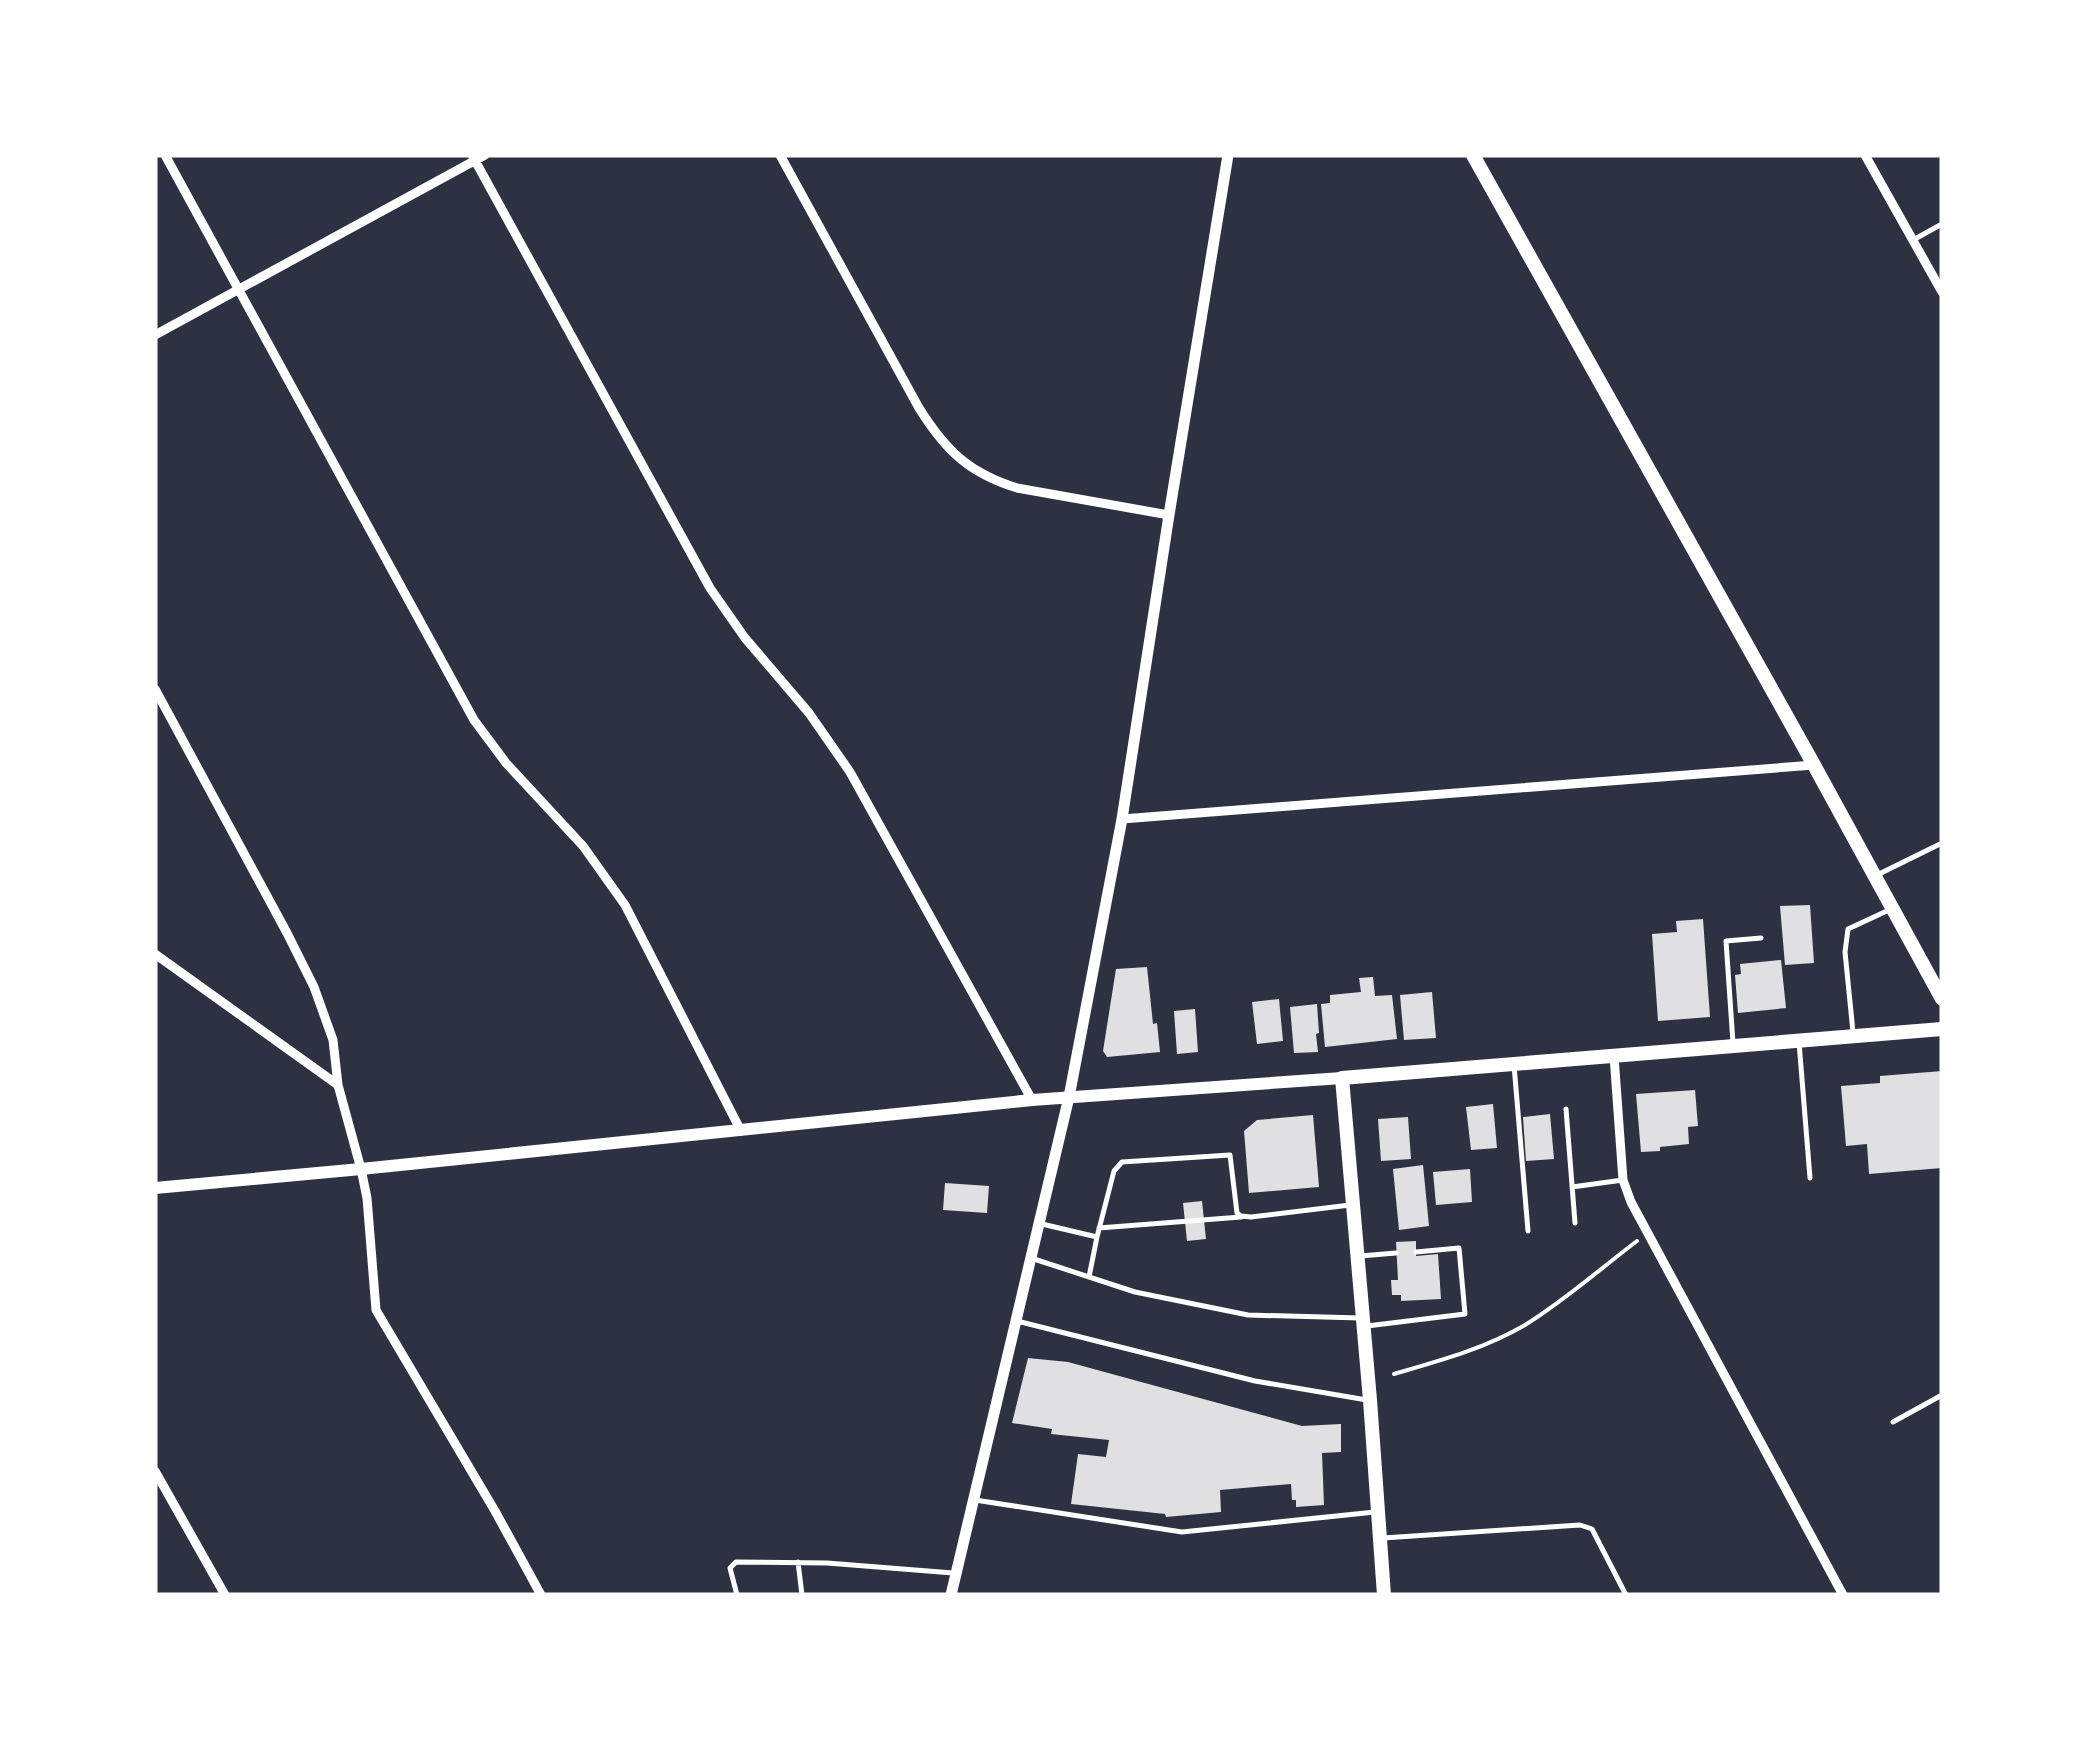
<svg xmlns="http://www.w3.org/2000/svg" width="2097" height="1750" font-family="'Crimson Pro',serif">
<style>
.building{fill:#e0e0e3}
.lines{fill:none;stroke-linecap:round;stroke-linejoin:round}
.path{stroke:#fff;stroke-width:4}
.service{stroke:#fff;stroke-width:5}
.minor{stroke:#fff;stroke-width:9}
.tertiary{stroke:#fff;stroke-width:11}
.secondary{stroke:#fff;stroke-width:12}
.primary{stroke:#fff;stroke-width:14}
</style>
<rect width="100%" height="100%" fill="#2d3142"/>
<!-- building -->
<path class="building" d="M 1810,905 L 1814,963 L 1785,965 L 1780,906 Z
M 1703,919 L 1710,1017 L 1658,1021 L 1652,934 L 1677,932 L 1676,921 Z
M 1781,960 L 1786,1008 L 1738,1013 L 1735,975 L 1741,974 L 1740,964 Z
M 1147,967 L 1153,1024 L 1157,1023 L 1160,1052 L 1107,1057 L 1103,1051 L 1116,969 Z
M 1373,977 L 1375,996 L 1392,995 L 1397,1039 L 1325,1047 L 1321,1004 L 1330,1003 L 1330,995 L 1361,992 L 1359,978 Z
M 1432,992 L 1436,1038 L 1404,1040 L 1400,995 Z
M 1279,999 L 1283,1041 L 1257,1044 L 1252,1002 Z
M 1317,1004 L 1319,1033 L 1316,1034 L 1318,1052 L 1294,1053 L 1290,1007 Z
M 1195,1009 L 1198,1052 L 1177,1054 L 1174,1011 Z
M 1942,1071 L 1942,1168 L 1869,1174 L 1867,1144 L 1846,1146 L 1841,1086 L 1880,1083 L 1880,1076 Z
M 1695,1090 L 1698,1126 L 1688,1127 L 1689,1144 L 1660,1147 L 1660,1151 L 1641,1152 L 1636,1094 Z
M 1493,1104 L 1497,1148 L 1471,1150 L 1466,1107 Z
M 1550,1114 L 1554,1159 L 1526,1161 L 1523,1117 Z
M 1313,1115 L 1319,1187 L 1249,1193 L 1244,1131 L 1257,1120 Z
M 1408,1117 L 1411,1159 L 1381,1161 L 1378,1119 Z
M 1423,1165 L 1429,1226 L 1399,1230 L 1393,1169 Z
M 1470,1169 L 1472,1202 L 1436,1205 L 1433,1172 Z
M 945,1183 L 989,1186 L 987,1213 L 943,1210 Z
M 1202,1201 L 1206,1239 L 1187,1241 L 1183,1203 Z
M 1416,1241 L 1416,1256 L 1438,1254 L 1441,1299 L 1401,1301 L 1401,1295 L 1392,1295 L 1391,1280 L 1398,1280 L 1396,1242 Z
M 1028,1358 L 1068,1362 L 1302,1426 L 1341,1424 L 1341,1452 L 1322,1453 L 1324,1505 L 1296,1507 L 1296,1500 L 1292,1500 L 1291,1484 L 1220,1490 L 1221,1512 L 1166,1517 L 1165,1514 L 1071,1504 L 1078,1454 L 1106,1457 L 1109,1440 L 1051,1434 L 1052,1429 L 1012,1423 Z"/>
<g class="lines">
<!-- path -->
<path class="path" d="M 1394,1374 C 1439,1361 1484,1349 1525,1325 C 1564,1301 1600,1269 1637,1241"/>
<!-- service -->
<path class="service" d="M 1913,240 L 1942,224
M 1877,875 L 1942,843
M 1853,1032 L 1845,952 L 1848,929 L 1889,910
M 1799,1042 L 1810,1178
M 1733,1043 L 1726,941 L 1761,938
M 1514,1065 L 1528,1231
M 1566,1109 L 1575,1223
M 1572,1187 L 1623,1180
M 1042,1224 L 1097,1237 L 1089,1277
M 1099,1228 L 1241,1217
M 1097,1237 L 1114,1171 L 1122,1162 L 1230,1155 L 1237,1213 L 1241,1216 L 1251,1217 L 1350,1205
M 1360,1256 L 1396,1253
M 1034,1259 L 1135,1292 L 1248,1315 L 1360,1318
M 1017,1321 L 1255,1381 L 1367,1400
M 1367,1326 L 1465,1314 L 1459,1248 L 1416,1252
M 1893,1422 L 1942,1395
M 975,1500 L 1182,1532 L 1375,1512
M 1383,1538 L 1580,1525 L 1592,1529 L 1626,1595
M 798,1562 L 802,1595
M 737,1595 L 730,1568 L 736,1562 L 827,1563 L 953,1573"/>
<!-- minor -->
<path class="minor" d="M 165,155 L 474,720 L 506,763 L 583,846 L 625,905 L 741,1131
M 472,155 L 710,588 L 745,638 L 809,713 L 850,772 L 1032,1100
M 780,155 L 919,408 C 946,451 969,473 1017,488 L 1169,515
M 1865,155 L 1942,292
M 155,335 L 485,155
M 155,689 L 287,933 L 314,987 L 333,1040 L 338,1085 L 361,1169 L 367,1198 L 376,1310 L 495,1511 L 541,1595
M 1122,819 L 1814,765
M 155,954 L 338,1085
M 1614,1056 L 1623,1180 L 1631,1202 L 1843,1595
M 155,1471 L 225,1595"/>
<!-- tertiary -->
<path class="tertiary" d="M 951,1595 L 1069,1097 L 1122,819 L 1169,515 L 1228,155"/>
<!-- secondary -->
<path class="secondary" d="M 155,1188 L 361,1169 L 1032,1100 L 1342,1078"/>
<!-- primary -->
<path class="primary" d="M 1473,155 L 1814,765 L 1942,999
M 1384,1595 L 1370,1400 L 1342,1078 L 1942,1029"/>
</g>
<!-- border -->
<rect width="2097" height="1750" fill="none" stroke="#ffffff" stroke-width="315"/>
</svg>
